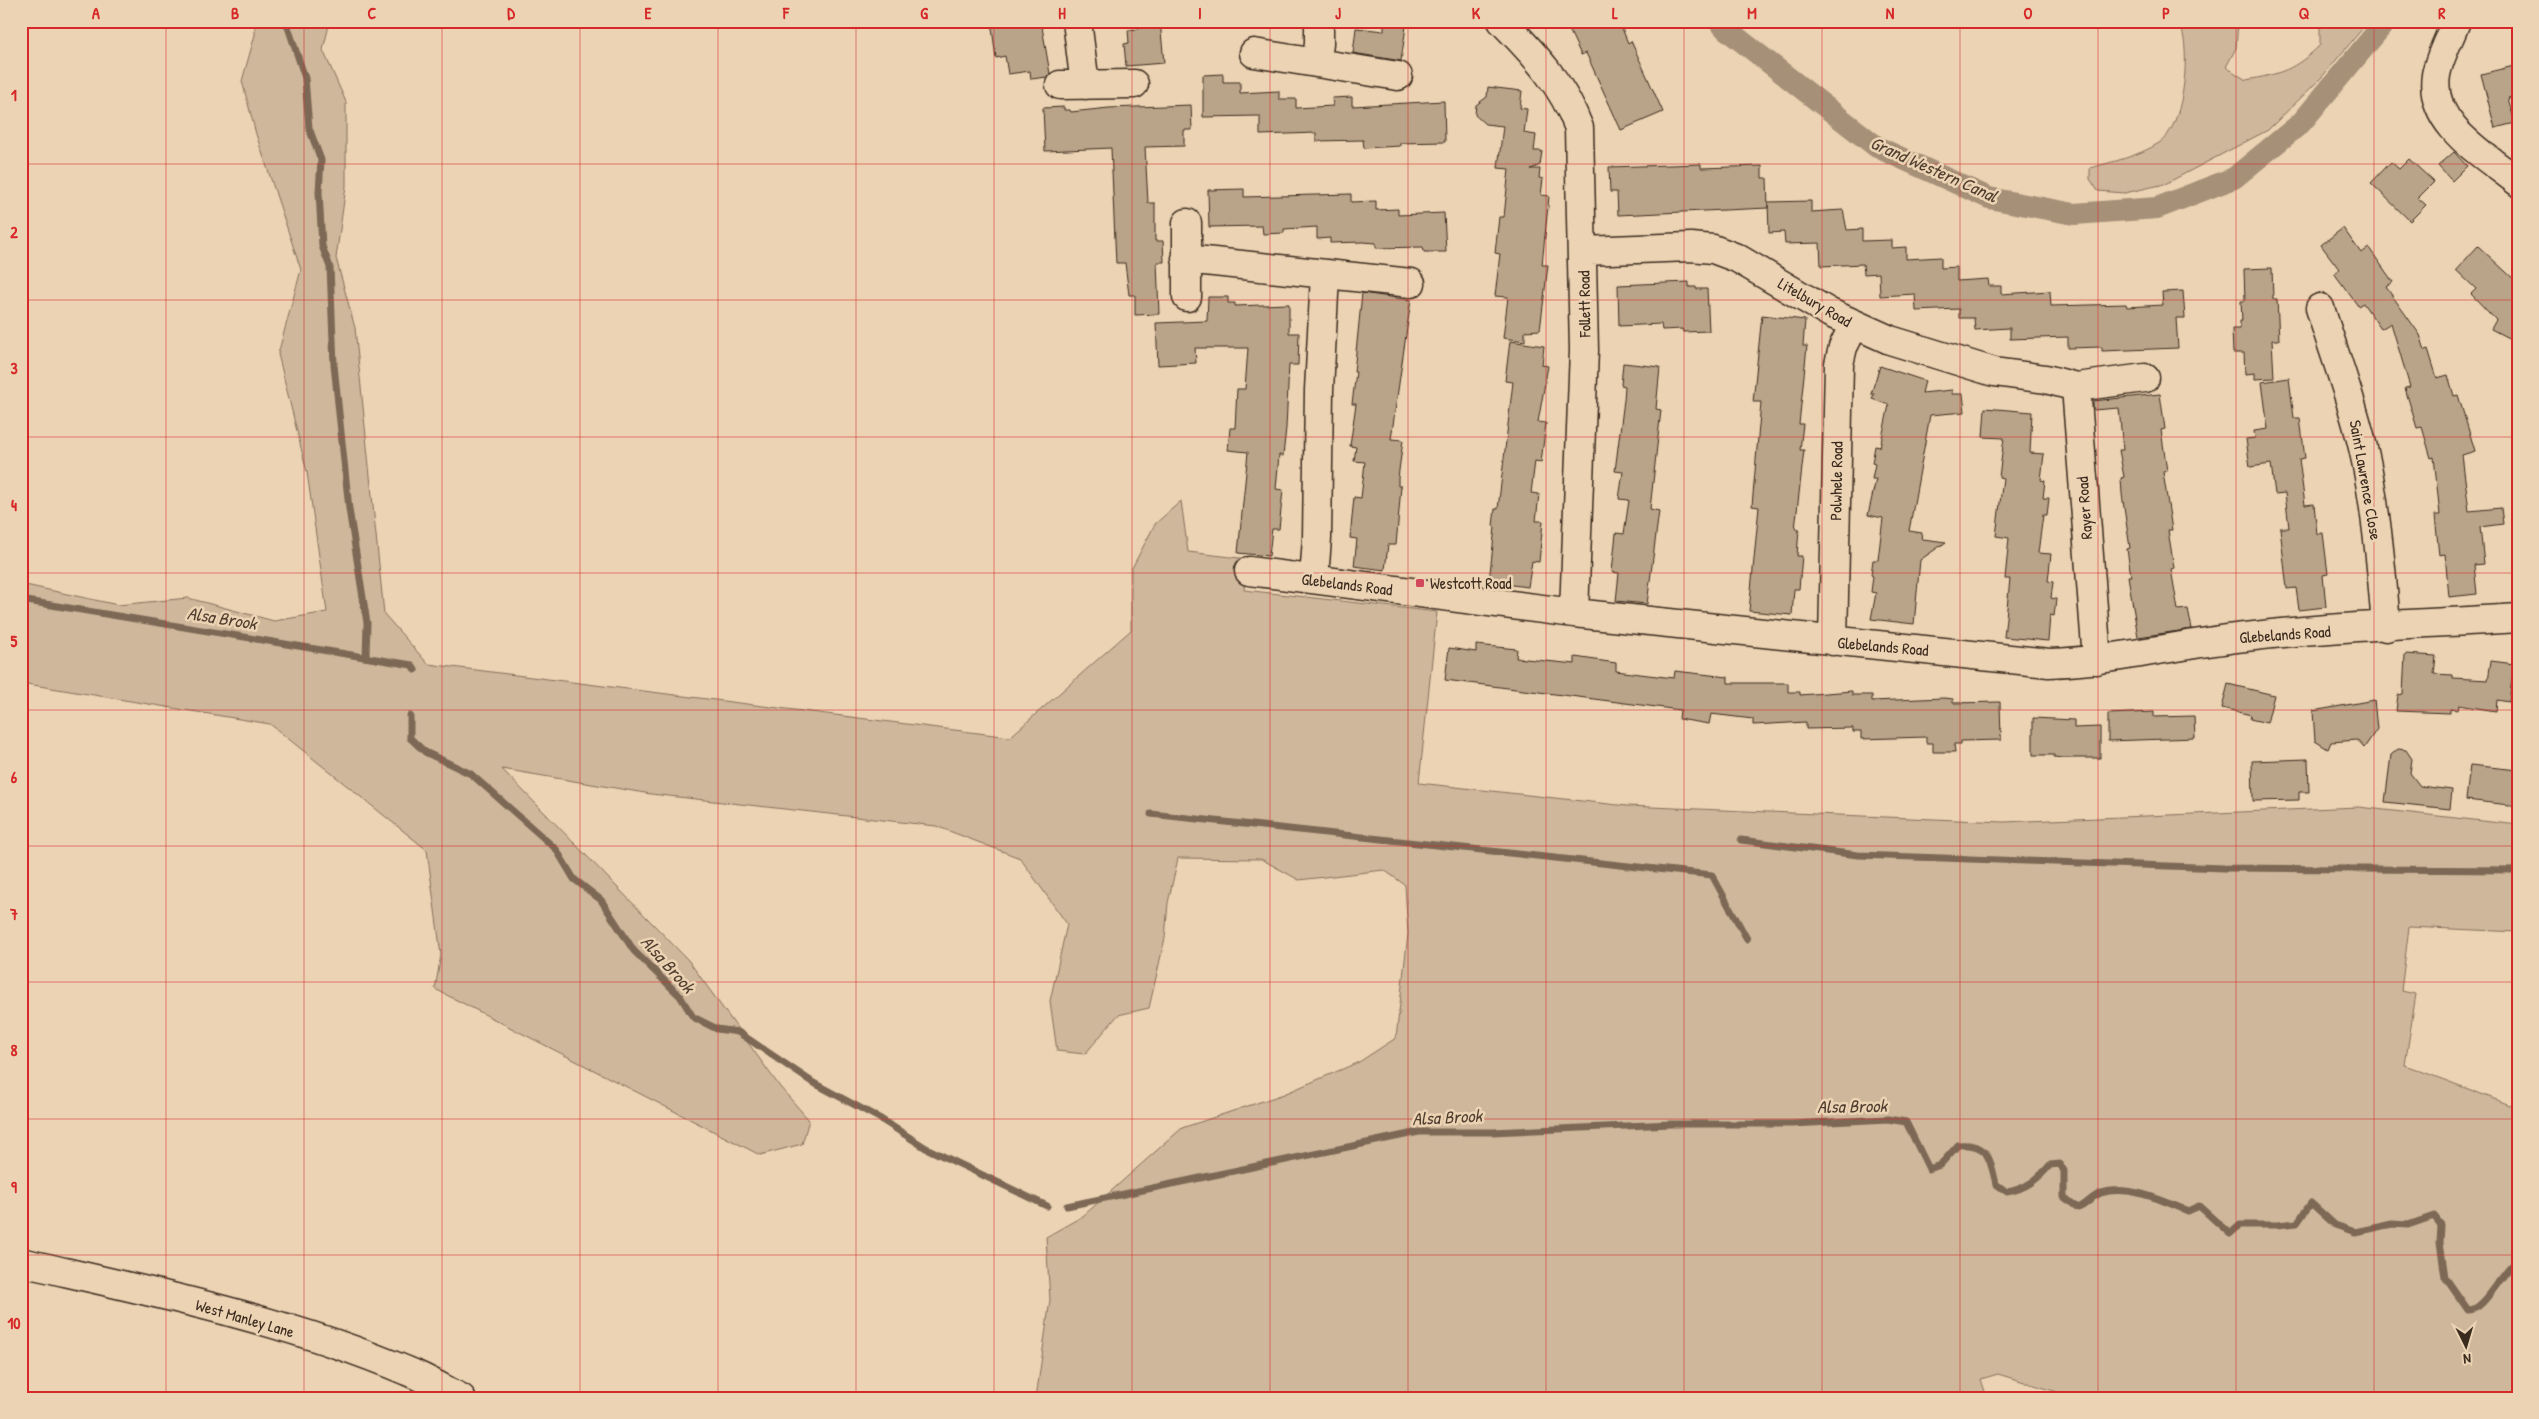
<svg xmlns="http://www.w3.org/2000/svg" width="2539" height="1419" font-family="'Patrick Hand',sans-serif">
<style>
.green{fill:#cfb79b;stroke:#85705c}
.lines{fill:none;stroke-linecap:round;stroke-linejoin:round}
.stream{stroke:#7b6754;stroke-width:7}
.canal{stroke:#a69078;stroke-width:22}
.building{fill:#baa489;stroke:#3b2a1e}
.minor-casing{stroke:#3b2a1e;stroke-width:31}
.minor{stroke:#ebd3b3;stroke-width:28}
.grid{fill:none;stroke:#d62828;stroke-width:1;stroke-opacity:0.55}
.poi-dot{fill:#d1495b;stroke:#ebd3b3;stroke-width:2}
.labels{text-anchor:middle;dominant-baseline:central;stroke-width:5;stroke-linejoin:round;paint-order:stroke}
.street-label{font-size:16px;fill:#3b2a1e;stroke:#ebd3b3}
.poi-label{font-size:16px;fill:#3b2a1e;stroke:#ebd3b3;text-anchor:start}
.water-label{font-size:18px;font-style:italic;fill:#503e30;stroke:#ebd3b3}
.neatline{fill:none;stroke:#d62828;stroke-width:2}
.grid-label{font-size:16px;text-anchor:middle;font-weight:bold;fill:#d62828}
</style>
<rect width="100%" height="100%" fill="#ebd3b3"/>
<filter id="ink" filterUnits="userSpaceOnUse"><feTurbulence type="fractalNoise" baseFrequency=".02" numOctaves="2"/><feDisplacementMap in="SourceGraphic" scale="10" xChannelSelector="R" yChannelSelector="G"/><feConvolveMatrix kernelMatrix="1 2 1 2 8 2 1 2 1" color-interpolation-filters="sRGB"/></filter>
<g filter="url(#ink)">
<!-- green -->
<path class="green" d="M 255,21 L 330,21 L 323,50 L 346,102 L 346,186 L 336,258 L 355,328 L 384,614 L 428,664 L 1010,737 L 1131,630 L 1131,570 L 1155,524 L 1181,501 L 1188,552 L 1248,559 L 1244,590 L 1437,612 L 1419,783 L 1627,806 L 2004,822 L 2358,807 L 2518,825 L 2518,932 L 2409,927 L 2401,991 L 2416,994 L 2405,1065 L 2518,1108 L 2518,1398 L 2077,1398 L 1998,1374 L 1981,1379 L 1987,1398 L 1036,1398 L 1050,1300 L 1046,1237 L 1083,1216 L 1182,1128 L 1284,1094 L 1359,1062 L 1396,1038 L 1408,934 L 1405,885 L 1384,870 L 1299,880 L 1261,859 L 1178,858 L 1168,903 L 1165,938 L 1149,1008 L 1118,1015 L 1085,1054 L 1057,1051 L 1050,1001 L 1067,924 L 1020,858 L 936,826 L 651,794 L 502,769 L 688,960 L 780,1087 L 809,1120 L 802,1144 L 760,1155 L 435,989 L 441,955 L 427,850 L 270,724 L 21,683 L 21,584 L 118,605 L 188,598 L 274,621 L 327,612 L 307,472 L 278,354 L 301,270 L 256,134 L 242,81 L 255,35 Z
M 2174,21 L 2238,21 L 2236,48 L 2226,67 L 2246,80 C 2280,74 2295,70 2320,45 L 2320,21 L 2365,21 L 2363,28 L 2321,78 L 2268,130 L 2165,184 L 2125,193 L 2098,191 L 2090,179 L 2090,168 C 2112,162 2139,156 2159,143 C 2184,127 2189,60 2183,34 C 2182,29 2177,25 2174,21 Z"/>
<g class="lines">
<!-- stream -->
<path class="stream" d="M 286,21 L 305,78 L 309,128 L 321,160 L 319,192 L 322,246 L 330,267 L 334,365 L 349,509 L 367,623 L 366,657
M 21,600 L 412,665 L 415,670
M 410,716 L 410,738 L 425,752 L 471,774 L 556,849 L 574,879 L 601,900 L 634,951 L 680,996 L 693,1017 L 717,1029 L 738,1032 L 812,1082 L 879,1118 L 926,1148 L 1047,1206
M 1151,814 L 1712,875 L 1747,939
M 1741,840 L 1858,855 L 2224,868 L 2518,870
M 1067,1206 L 1419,1132 L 1492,1132 L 1672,1124 L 1792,1124 L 1888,1119 L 1906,1122 L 1929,1169 L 1940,1165 L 1958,1145 C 1988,1142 1990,1158 1996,1184 L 2007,1192 C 2026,1189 2038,1179 2050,1165 L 2060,1164 L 2064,1171 L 2064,1197 L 2078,1208 C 2087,1205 2092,1196 2101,1193 C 2128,1184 2164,1201 2188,1211 L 2199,1206 L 2230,1234 L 2240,1225 L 2277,1225 L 2297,1223 L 2311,1203 L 2335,1225 L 2355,1232 L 2392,1224 L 2408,1225 L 2434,1216 L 2441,1225 L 2440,1243 L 2445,1277 L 2468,1310 C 2484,1312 2502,1271 2518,1260"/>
<!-- canal -->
<path class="canal" d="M 1719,21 L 1726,29 L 1877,147 L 1989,198 L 2074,214 L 2157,208 L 2234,178 L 2301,123 L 2386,21"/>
</g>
<!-- building -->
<path class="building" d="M 991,21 L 1041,21 L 1050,74 L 1047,77 L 1031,79 L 1030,71 L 1008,74 L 1005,56 L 996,58 Z
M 1139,21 L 1160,21 L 1164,63 L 1126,66 L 1124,44 L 1129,43 L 1128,30 L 1139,29 Z
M 1565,21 L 1619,21 L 1628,43 L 1631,41 L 1663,112 L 1621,130 L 1586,53 L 1581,55 Z
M 1384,23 L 1406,26 L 1401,61 L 1353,53 L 1356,28 L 1384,31 Z
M 2518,65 L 2518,96 L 2508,98 L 2515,123 L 2495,128 L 2481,74 Z
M 1223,74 L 1223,82 L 1240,82 L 1240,93 L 1279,91 L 1279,99 L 1296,99 L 1296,108 L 1333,106 L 1332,98 L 1352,97 L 1352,106 L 1444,101 L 1445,142 L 1400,143 L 1400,146 L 1364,148 L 1363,140 L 1316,141 L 1316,133 L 1260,135 L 1260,116 L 1203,117 L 1203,75 Z
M 1488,87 L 1522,91 L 1520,108 L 1527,109 L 1524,133 L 1536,135 L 1534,151 L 1542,151 L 1540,165 L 1531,169 L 1540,169 L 1539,178 L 1543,179 L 1541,195 L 1549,196 L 1542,265 L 1548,265 L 1540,330 L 1525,331 L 1525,341 L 1503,338 L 1508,297 L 1495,296 L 1500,254 L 1495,253 L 1499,217 L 1504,217 L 1509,169 L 1498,168 L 1503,126 L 1485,124 L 1475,115 L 1476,105 L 1487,97 Z
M 1191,105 L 1192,130 L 1184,130 L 1184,146 L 1145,147 L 1148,203 L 1155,203 L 1155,241 L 1163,241 L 1164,262 L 1157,262 L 1159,314 L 1135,315 L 1135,295 L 1129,295 L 1125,263 L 1116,263 L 1111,148 L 1045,151 L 1043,108 L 1064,107 L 1064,110 L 1070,110 L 1071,112 L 1109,108 Z
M 2454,152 L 2467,166 L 2452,181 L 2438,166 Z
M 2409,159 L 2434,182 L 2418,198 L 2426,205 L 2410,221 L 2371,183 L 2391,162 L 2399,169 Z
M 1701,164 L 1701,168 L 1762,166 L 1762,178 L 1767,178 L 1768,208 L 1618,215 L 1617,192 L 1610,192 L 1609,167 Z
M 1244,189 L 1244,197 L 1351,194 L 1351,202 L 1376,201 L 1376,210 L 1398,209 L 1398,215 L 1444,213 L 1446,252 L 1424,252 L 1423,247 L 1376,248 L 1376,243 L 1363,242 L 1330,243 L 1330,238 L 1317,239 L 1317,227 L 1284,229 L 1284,233 L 1263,234 L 1262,226 L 1209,227 L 1208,190 Z
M 1811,201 L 1811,212 L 1843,210 L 1847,230 L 1862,229 L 1862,241 L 1892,240 L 1892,248 L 1906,247 L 1906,259 L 1941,257 L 1941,268 L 1957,267 L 1957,281 L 1988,279 L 1989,286 L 2001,286 L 2001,294 L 2050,291 L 2051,306 L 2126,304 L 2127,307 L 2163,305 L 2162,292 L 2183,291 L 2185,318 L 2176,318 L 2178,348 L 2102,351 L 2102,347 L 2068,348 L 2068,337 L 2010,339 L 2010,328 L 1975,330 L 1974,318 L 1959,318 L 1959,309 L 1916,311 L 1915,294 L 1880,296 L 1879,273 L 1864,274 L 1863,264 L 1821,266 L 1820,243 L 1785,244 L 1784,232 L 1769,233 L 1768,202 Z
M 2343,228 L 2361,253 L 2369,248 L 2393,282 L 2386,287 L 2420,335 L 2425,350 L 2428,349 L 2437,378 L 2448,375 L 2454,396 L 2458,395 L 2475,451 L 2462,455 L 2469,511 L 2501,508 L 2503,524 L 2480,527 L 2484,564 L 2474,565 L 2477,594 L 2449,597 L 2445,554 L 2439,555 L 2435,515 L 2440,515 L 2434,457 L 2431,458 L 2422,427 L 2417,428 L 2405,388 L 2410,387 L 2391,323 L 2381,329 L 2363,303 L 2358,306 L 2334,273 L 2339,269 L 2321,245 Z
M 2478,246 L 2518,283 L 2518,343 L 2491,329 L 2496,320 L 2471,294 L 2476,289 L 2456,270 Z
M 2272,268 L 2273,299 L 2277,299 L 2279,340 L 2272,340 L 2274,378 L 2255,379 L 2255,373 L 2245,374 L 2244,353 L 2233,353 L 2232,329 L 2240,329 L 2240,321 L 2242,321 L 2241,301 L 2245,301 L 2244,269 Z
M 1689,282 L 1689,287 L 1696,287 L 1696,289 L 1707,289 L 1709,331 L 1683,332 L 1682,329 L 1662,330 L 1661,324 L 1619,326 L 1618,285 Z
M 1362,293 L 1411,300 L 1391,439 L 1403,440 L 1398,478 L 1398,486 L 1401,486 L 1398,523 L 1396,545 L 1388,545 L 1385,570 L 1354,566 L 1357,539 L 1350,538 L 1354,497 L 1361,498 L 1365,462 L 1354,461 L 1356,447 L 1350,446 L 1356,404 L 1352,404 L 1356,372 L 1354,372 Z
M 1208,297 L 1228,297 L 1228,303 L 1235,303 L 1235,306 L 1289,304 L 1289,333 L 1299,333 L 1298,365 L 1289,365 L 1286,428 L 1283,456 L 1279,455 L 1276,489 L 1283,490 L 1279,529 L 1272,529 L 1269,556 L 1238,553 L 1248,452 L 1228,450 L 1230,428 L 1235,428 L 1237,389 L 1245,389 L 1248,348 L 1195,348 L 1196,363 L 1158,365 L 1156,323 L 1207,321 Z
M 1762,315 L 1805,320 L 1803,346 L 1807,346 L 1799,424 L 1803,424 L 1800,450 L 1804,450 L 1795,529 L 1799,529 L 1797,556 L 1802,556 L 1799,589 L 1794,589 L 1792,615 L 1749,611 L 1759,507 L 1752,506 L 1761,402 L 1753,402 Z
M 1510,341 L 1544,346 L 1542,365 L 1548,366 L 1538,422 L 1546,423 L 1541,462 L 1535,461 L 1531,493 L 1539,494 L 1536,521 L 1543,521 L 1539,562 L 1532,561 L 1528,587 L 1489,582 L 1495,527 L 1493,526 L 1495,509 L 1498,509 L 1513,382 L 1505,381 Z
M 1623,363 L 1660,367 L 1656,409 L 1661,410 L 1650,509 L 1659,511 L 1647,604 L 1616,601 L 1619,573 L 1612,572 L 1616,533 L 1624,534 L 1629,500 L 1619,499 L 1623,472 L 1615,471 L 1624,400 L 1625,386 L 1621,385 Z
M 1880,366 L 1925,381 L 1922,393 L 1952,390 L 1952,394 L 1963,394 L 1965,412 L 1930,415 L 1909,531 L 1922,533 L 1921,538 L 1923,539 L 1946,542 L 1920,560 L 1914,624 L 1871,619 L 1876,593 L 1871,592 L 1873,576 L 1871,575 L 1873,560 L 1878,560 L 1883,518 L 1868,515 L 1876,479 L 1872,479 L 1875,464 L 1872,463 L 1875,446 L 1880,447 L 1889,405 L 1872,399 L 1874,394 L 1871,394 Z
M 2289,378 L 2294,418 L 2300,418 L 2305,458 L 2299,459 L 2305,505 L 2314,504 L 2317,534 L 2323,533 L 2328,574 L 2323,575 L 2326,607 L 2299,610 L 2296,588 L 2287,589 L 2280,528 L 2289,528 L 2285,493 L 2275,494 L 2271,464 L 2250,467 L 2246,439 L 2255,438 L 2254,431 L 2268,429 L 2262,382 Z
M 2160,394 L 2165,429 L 2161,430 L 2167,471 L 2163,472 L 2172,530 L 2168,530 L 2174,568 L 2171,569 L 2178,610 L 2188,609 L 2192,629 L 2138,637 L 2128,576 L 2131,576 L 2127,549 L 2130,548 L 2122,494 L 2121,478 L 2124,477 L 2119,450 L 2123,450 L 2119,408 L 2093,410 L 2093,401 Z
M 1985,408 L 2032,412 L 2030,453 L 2044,454 L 2041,480 L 2045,481 L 2043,498 L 2049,498 L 2047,515 L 2043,515 L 2038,553 L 2051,554 L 2048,581 L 2053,582 L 2051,598 L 2056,599 L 2054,616 L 2050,615 L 2048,641 L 2004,637 L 2010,579 L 2005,579 L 2009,538 L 1996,536 L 2003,478 L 1999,477 L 2004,438 L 1983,437 Z
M 1476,645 L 1517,649 L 1516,658 L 1575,664 L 1575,657 L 1616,663 L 1616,671 L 1648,675 L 1674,678 L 1675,671 L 1728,677 L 1728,683 L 1788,683 L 1788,692 L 1800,692 L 1800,695 L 1852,691 L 1852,695 L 1872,695 L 1872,701 L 1944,698 L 1953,699 L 1953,703 L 2000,702 L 2001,740 L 1961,741 L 1961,744 L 1954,744 L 1955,752 L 1933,752 L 1933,743 L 1926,743 L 1926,737 L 1861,739 L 1861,732 L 1853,732 L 1853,728 L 1806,729 L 1806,722 L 1753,725 L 1753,719 L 1711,714 L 1709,724 L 1679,719 L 1680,710 L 1445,680 L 1449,648 L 1476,652 Z
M 2405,654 L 2436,656 L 2434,674 L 2453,675 L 2453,678 L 2488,680 L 2491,661 L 2514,664 L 2509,702 L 2497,700 L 2496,711 L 2459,705 L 2458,710 L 2450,709 L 2450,713 L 2396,711 L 2398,695 L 2403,694 Z
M 2228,684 L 2274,695 L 2267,723 L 2250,719 L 2251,715 L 2222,708 Z
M 2374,700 L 2377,729 L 2364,748 L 2357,740 L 2331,742 L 2328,749 L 2315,741 L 2313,711 Z
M 2154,712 L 2154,717 L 2194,716 L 2195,738 L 2108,741 L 2108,714 Z
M 2033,718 L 2074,720 L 2074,728 L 2100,727 L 2100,758 L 2063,758 L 2054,757 L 2054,755 L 2033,755 Z
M 2398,749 L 2406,750 L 2412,759 L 2410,773 L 2420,786 L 2452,790 L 2450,809 L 2385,802 L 2391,755 Z
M 2308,759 L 2309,792 L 2299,792 L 2299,800 L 2253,801 L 2252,761 Z
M 2470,765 L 2518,770 L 2518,806 L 2466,800 Z"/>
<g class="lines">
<defs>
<path id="minor" d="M 1077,21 L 1085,85
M 1502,21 C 1535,55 1562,83 1579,128 L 1584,350 L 1574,613
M 2456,21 C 2450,38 2439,57 2436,75 C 2428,125 2485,155 2518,182
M 1254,53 L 1398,76
M 1316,63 L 1319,44 L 1319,21
M 1060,85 L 1134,84
M 1583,251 L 1691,247 L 1713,249 L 1737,258 L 1830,313 L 1890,340 L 1994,372 L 2046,379 L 2076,387 L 2097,660
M 1186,259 L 1411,283
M 1187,297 L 1187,223
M 2320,308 C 2336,359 2355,409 2366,461 C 2377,515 2382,572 2386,627
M 2076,387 L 2145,378
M 1249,571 L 1574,613 L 2049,663 C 2115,661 2179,644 2245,637 C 2335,626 2427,624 2518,618
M 1314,579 L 1317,538 L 1319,390 L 1325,275
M 1833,641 L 1839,364 L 1843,347 L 1854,325
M 21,1262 C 151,1292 284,1319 407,1371 C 425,1378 443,1389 461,1398"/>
</defs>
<!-- minor casing -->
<use href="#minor" class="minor-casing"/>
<!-- minor -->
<use href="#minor" class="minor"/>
</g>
</g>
<!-- grid -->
<path class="grid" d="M 166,21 L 166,1398M 304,21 L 304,1398M 442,21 L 442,1398M 580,21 L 580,1398M 718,21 L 718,1398M 856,21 L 856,1398M 994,21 L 994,1398M 1132,21 L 1132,1398M 1270,21 L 1270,1398M 1408,21 L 1408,1398M 1546,21 L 1546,1398M 1684,21 L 1684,1398M 1822,21 L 1822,1398M 1960,21 L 1960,1398M 2098,21 L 2098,1398M 2236,21 L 2236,1398M 2374,21 L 2374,1398M 21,164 L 2518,164M 21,300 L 2518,300M 21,437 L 2518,437M 21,573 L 2518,573M 21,710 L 2518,710M 21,846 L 2518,846M 21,982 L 2518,982M 21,1119 L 2518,1119M 21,1255 L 2518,1255"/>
<!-- markers -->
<rect class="poi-dot" x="1415" y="578" width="10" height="10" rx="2.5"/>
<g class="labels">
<!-- street labels -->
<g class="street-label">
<text transform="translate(1815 302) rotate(30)">Litelbury Road</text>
<text transform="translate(1584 304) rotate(-91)">Follett Road</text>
<text transform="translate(2366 480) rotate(80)">Saint Lawrence Close</text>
<text transform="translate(1836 481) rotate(-89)">Polwhele Road</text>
<text transform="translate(2084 508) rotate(-94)">Rayer Road</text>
<text transform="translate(1347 584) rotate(7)">Glebelands Road</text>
<text transform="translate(2285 634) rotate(-4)">Glebelands Road</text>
<text transform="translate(1883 646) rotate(5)">Glebelands Road</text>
<text transform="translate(245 1318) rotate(16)">West Manley Lane</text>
</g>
<!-- poi labels -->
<g class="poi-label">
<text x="1430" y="583">Westcott Road</text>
</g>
<!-- water labels -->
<g class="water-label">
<text transform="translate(1934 169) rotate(24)">Grand Western Canal</text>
<text transform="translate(222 618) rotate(9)">Alsa Brook</text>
<text transform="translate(668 964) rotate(48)">Alsa Brook</text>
<text transform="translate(1852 1106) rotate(-1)">Alsa Brook</text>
<text transform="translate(1447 1117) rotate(-3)">Alsa Brook</text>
</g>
</g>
<!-- margin -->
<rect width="2539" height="1419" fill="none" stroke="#ebd3b3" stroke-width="55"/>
<!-- north arrow -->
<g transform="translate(2466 1346) rotate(175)" stroke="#ebd3b3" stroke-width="4" paint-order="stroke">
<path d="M0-4L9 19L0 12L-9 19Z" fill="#3b2a1e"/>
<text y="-8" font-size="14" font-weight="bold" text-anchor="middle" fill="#3b2a1e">N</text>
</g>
<rect x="28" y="28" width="2484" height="1364" class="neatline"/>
<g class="grid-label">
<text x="96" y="19">A</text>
<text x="235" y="19">B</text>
<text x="372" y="19">C</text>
<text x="511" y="19">D</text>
<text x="648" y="19">E</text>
<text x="786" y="19">F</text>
<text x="924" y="19">G</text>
<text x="1062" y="19">H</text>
<text x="1200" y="19">I</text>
<text x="1338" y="19">J</text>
<text x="1476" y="19">K</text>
<text x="1615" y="19">L</text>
<text x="1752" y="19">M</text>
<text x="1890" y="19">N</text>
<text x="2028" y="19">O</text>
<text x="2166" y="19">P</text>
<text x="2304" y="19">Q</text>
<text x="2442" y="19">R</text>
<text x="14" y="101">1</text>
<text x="14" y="238">2</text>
<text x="14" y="374">3</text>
<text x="14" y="511">4</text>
<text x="14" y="647">5</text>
<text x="14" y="783">6</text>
<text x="14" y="920">7</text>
<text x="14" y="1056">8</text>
<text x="14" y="1193">9</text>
<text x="14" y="1329">10</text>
</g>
</svg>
